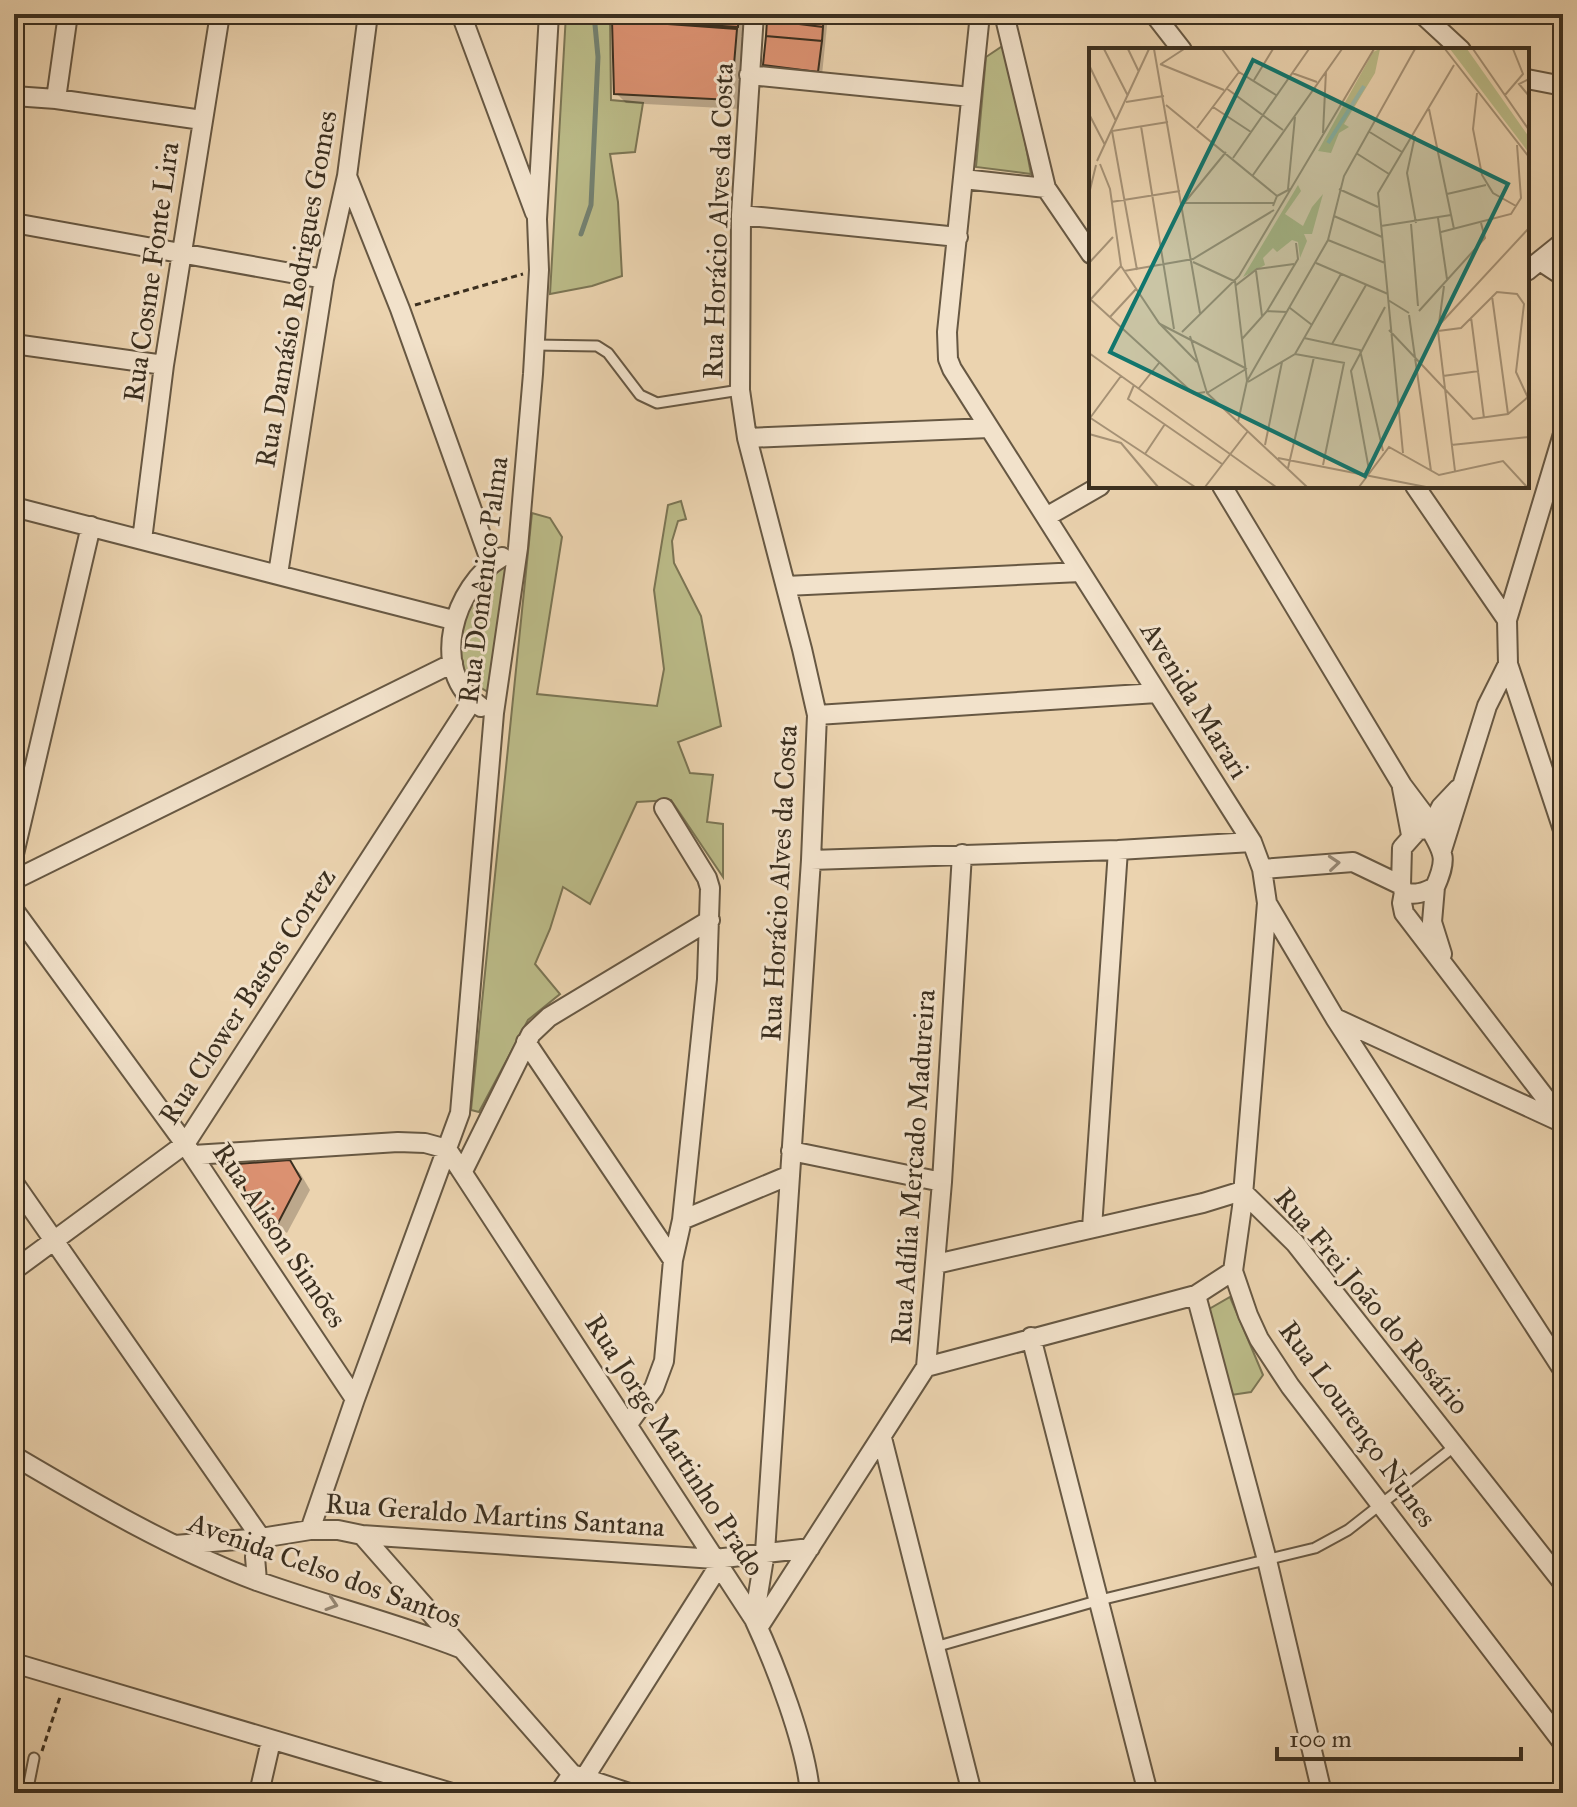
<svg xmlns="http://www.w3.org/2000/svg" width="1577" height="1807" font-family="'IM FELL Great Primer',serif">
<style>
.green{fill:#bb8;stroke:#7b7554;stroke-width:2}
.shadow{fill:#0003}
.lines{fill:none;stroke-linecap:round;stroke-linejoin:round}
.stream{stroke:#738171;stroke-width:5}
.building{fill:#db9171;stroke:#3b2f1f;stroke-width:2}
.service-casing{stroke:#675843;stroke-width:13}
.minor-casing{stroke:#675843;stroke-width:22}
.path{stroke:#3b2f1f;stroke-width:3;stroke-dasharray:6 4;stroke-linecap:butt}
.service{stroke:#f2e2cb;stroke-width:9}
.minor{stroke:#f2e2cb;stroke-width:18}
.oneway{stroke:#968875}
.labels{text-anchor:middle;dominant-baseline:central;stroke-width:6;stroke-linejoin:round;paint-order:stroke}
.street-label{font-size:28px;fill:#3b2f1f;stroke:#f2e2cb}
.inset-river{fill:none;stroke:#98b8a8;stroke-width:4}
.inset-road{fill:none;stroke:#a59175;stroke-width:2}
.view{fill:#0f766e;fill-opacity:0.15;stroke:#0f766e;stroke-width:4}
.inset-edge{fill:none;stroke:#3b2f1f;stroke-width:4}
</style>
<rect width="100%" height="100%" fill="#ebd3af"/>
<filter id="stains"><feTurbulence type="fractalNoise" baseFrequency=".0025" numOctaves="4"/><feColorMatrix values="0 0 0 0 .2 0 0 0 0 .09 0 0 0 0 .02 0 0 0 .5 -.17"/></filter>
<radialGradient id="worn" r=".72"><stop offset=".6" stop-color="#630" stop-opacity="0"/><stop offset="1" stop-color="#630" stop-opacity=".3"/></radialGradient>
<!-- green -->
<path class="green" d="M 566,14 L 610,14 L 611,100 L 643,103 L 635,152 L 610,154 L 618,202 L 622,276 L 592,286 L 550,294 Z
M 1007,43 L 1031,174 L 976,167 L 986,57 Z
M 681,501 L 686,519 L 678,521 L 672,541 L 674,563 L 701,616 L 721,726 L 678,742 L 690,773 L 713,775 L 707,822 L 723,824 L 723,877 L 671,800 L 637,802 L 590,904 L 563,887 L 550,929 L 535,964 L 560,994 L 528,1020 L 479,1112 L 471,1110 L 532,513 L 550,518 L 562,537 L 537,694 L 657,706 L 664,669 L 654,590 L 668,505 Z
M 507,564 L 490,693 C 483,689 474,685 469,679 C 437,642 475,586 507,564 Z
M 1230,1297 L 1263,1375 L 1251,1392 L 1218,1397 L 1197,1316 Z"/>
<!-- shadow -->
<path class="shadow" d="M 615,14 L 749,14 L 747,36 L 741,36 L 746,41 L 741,109 L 626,103 L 616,93 Z
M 770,14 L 854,14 L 853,22 L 828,16 L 822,75 L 770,69 L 765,65 Z
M 289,1162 L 300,1173 L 310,1190 L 287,1233 L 261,1213 Z"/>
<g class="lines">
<!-- stream -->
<path class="stream" d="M 581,234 L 591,205 L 598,57 L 594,14"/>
</g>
<!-- building -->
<path class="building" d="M 614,14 L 739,14 L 738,27 L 613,19 Z
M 767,14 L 824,14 L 823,27 L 767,20 Z
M 612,20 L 737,29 L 731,100 L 614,94 Z
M 767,20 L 823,27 L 822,41 L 766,36 Z
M 766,36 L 822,41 L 818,72 L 763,65 Z
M 290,1160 L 301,1179 L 277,1225 L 260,1214 L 248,1201 L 237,1164 Z"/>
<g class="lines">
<defs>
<path id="service" d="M 535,345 L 597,346 L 608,353 L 640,395 L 657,403 L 740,390
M 935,1647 L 1100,1600 L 1315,1548 L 1348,1530 L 1455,1446
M 27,1793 L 34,1758"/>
<path id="minor" d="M 461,14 L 535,213
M 754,14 L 741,215 L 740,390 L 747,438 L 802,649 L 817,715 L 811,860 L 765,1552 L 754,1619
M 980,14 L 947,332 L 948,359 L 952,369 L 1252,842 L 1262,869 L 1267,903 L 1335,1018 L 1563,1370
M 1004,14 L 1046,188 L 1091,254
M 1154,14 L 1182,50
M 1422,14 L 1461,50
M 749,75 L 971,97
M 1527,79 L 1563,86
M 14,96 L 56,99 L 202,120
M 56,99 L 68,14
M 347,176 L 400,309 L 491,563
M 963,179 L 1046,188
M 741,215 L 958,237
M 14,223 L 324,279
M 1540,261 L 1563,276
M 1527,271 L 1563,242
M 14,344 L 164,365
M 747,438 L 989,428
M 1222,486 L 1402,785 L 1423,813 L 1426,827
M 1415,486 L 1507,620
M 14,507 L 453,620
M 1046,517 L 1100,486
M 142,540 L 164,365 L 220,14
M 278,574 L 324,279 L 347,176 L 368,14
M 786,586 L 1080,572
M 1508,664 L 1563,830
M 481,707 C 427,671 454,585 502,557
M 817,715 L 1157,693
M 1402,788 L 1411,835
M 664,808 L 707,878 L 710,888 L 707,979 L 682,1220
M 1430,829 L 1441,807 L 1458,789
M 1442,850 L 1487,706 L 1508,664 L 1507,620 L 1563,434
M 14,854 L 91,526
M 811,860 L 1118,850 L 1252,842
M 1262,869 L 1353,862 L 1401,885 L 1404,892 C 1415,896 1425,892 1435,887 C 1447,860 1445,854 1430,829 L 1418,830 L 1402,848 L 1401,885
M 14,880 L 453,663
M 1435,887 L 1432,922 L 1442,954
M 1404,892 L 1402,903 L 1404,913 L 1563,1121
M 1267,903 L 1242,1207 L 1233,1271 L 1248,1315 L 1259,1339 L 1290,1386 L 1563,1743
M 14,910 L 185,1144 L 355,1399
M 1335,1018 L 1561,1122
M 526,1042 L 673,1260
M 447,1149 L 754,1619 C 775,1664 806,1744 810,1793
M 791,1151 L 942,1182
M 193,1155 L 398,1142 L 425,1143 L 447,1149
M 463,1171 L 531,1034 L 549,1017 L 710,920
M 14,1183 L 261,1538
M 1092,1228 L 1118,850
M 936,1264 L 1203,1203 L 1242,1191 L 1295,1243 L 1563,1583
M 14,1270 L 185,1144 L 472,701
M 1196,1295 L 1267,1560 L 1322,1793
M 1031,1337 L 1148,1793
M 926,1367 L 1196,1295 L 1233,1271
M 628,1424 L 654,1388 L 664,1361 L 673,1260 L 682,1220 L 790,1175
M 882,1438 L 972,1793
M 14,1456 C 92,1502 172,1549 257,1581 C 324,1605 393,1622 460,1648
M 310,1530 L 355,1399 L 460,1113 L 494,713 L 518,548 L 533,374 L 539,270 L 537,219 L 549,14
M 362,1535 L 572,1774 L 629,1793
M 175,1545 L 261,1538 L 310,1530 L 338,1530 L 362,1535 L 715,1559 L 810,1548
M 257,1581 L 255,1557 L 261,1538
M 758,1628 L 926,1367 L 942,1182 L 962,854
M 14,1663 L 452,1793
M 583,1780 L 720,1564
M 259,1793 L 271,1741
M 559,1793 L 572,1774"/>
</defs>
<!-- service casing -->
<use href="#service" class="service-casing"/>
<!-- minor casing -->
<use href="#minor" class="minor-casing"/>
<!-- path -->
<path class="path" d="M 415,305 L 523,274
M 42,1751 L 61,1694"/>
<!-- service -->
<use href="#service" class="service"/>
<!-- minor -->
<use href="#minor" class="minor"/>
</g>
<!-- one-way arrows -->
<defs><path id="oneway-chevron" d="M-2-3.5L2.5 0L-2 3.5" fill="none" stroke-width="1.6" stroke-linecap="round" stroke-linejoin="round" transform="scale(2)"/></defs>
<g class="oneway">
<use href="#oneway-chevron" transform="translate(1334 863) rotate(-5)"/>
<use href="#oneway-chevron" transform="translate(332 1604) rotate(18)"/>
</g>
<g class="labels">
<!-- street labels -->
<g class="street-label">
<text transform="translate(718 221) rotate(-88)">Rua Horácio Alves da Costa</text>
<text transform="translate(151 272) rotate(-82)">Rua Cosme Fonte Lira</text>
<text transform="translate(296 289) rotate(-80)">Rua Damásio Rodrigues Gomes</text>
<text transform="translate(483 580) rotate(-83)">Rua Domênico Palma</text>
<text transform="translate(1195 700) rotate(58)">Avenida Marari</text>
<text transform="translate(779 883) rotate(-87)">Rua Horácio Alves da Costa</text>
<text transform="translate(247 996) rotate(-57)">Rua Clower Bastos Cortez</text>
<text transform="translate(913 1167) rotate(-86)">Rua Adília Mercado Madureira</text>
<text transform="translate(280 1235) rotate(56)">Rua Alison Simões</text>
<text transform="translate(1372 1301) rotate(50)">Rua Frei João do Rosário</text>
<text transform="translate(1358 1424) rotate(54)">Rua Lourenço Nunes</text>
<text transform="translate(675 1445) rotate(57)">Rua Jorge Martinho Prado</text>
<text transform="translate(495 1515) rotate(4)">Rua Geraldo Martins Santana</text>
<text transform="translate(325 1570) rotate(20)">Avenida Celso dos Santos</text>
</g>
</g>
<!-- overview -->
<g transform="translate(1089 48)">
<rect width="440" height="440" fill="#ebd3af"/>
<path d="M 291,1 L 286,25 L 255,76 L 260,79 L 250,85 L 242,105 L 229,103 L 284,4 ZM 361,1 L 378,1 L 440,89 L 440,105 ZM 209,137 L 212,143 L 196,166 L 214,178 L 223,159 L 234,146 L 223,186 L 215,186 L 218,193 L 211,210 L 209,194 L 203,192 L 188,204 L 184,200 L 174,210 L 176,217 L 154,229 Z" fill="#bb8"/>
<path class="inset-river" d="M 239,95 L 275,38"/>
<path class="inset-road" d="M 15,1 L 39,48M 39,1 L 50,24M 65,1 L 111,265M 133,1 L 150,24 L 187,47M 356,1 L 440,109M 384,1 L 440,82M 71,16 L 135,42M 72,16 L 95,1M 0,17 L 27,73M 203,25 L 228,34M 440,31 L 430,36 L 440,48M 165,32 L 184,1M 137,40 L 194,82M 388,45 L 384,81 L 393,127 L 404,145 L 427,158M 416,47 L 434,26 L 424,1M 37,54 L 75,48M 77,57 L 188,148M 124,59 L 162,84M 340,61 L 365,181M 0,66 L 16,97M 52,78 L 85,281M 108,80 L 150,24M 279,83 L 313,104M 234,85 L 237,23M 326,88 L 318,125 L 327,175M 267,105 L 300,126M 144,110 L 220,1M 8,113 L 60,1M 11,116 L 21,141 L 32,218 L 70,275 L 108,314M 164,127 L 253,1M 199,141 L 206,69M 250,141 L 289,159M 0,146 L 7,117M 358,146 L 397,137M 22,154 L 91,143M 96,154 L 137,104M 94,155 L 185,155M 184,158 L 188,148 L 201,141M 245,168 L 293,189M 349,170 L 358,231M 322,176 L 329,258M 292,178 L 362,167M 352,184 L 422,166 L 432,150 L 428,97M 239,192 L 296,215M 104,214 L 145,233M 0,215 L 24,189M 227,215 L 299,246M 48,222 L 23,83 L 79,74M 35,223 L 104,211 L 185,162M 167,223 L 173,268M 146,233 L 158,333 L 149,374M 146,238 L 168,221 L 205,216M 355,238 L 349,283 L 366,423M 403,248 L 419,366M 0,250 L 105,346 L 116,344M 2,251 L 32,218M 299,252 L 320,265M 201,260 L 223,277M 178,263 L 209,211 L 207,195M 330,263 L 396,190 L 392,175M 320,267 L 342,423M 21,269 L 47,241M 382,269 L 395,370M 71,276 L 158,321M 351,276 L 440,180M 300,282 L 384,371 L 419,366 L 439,349M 349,283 L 372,280 L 408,244 L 428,246 L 435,256 L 427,324 L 440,352M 93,284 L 150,228 L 285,1M 101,288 L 118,345 L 218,439M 215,290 L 271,302 L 294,403M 153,291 L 178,263 L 198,264M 243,296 L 277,237M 0,305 L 187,439M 206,306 L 256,315M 354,328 L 390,323M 158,333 L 239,192 L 255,128 L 326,1M 159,334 L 206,306 L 252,226M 45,337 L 39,351 L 133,416M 50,340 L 70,315M 118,345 L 157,321M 0,369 L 106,439M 1,370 L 32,328M 0,386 L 32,395 L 69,439M 176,397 L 193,314M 362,397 L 440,389M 314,405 L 289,145 L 365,17M 56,406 L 76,376M 189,410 L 337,439M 234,417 L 255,315M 199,420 L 225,309M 280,422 L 262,323 L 296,259M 116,439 L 159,383M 270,439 L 300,399 L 350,427 L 414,413 L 438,439"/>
<path class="view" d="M 164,12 L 419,136 L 276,428 L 21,304 Z"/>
<rect width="440" height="440" class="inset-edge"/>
</g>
<!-- margin -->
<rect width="1577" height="1807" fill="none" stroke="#ebd3af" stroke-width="48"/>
<rect x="16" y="16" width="1545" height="1775" fill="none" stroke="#3b2f1f" stroke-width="4"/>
<rect x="24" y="24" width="1529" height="1759" fill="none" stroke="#3b2f1f" stroke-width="2"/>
<!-- scale -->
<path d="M1277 1747v12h244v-12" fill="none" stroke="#3b2f1f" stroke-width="4"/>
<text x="1289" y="1747" font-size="24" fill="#3b2f1f" stroke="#f2e2cb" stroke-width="6" paint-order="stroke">100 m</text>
<rect width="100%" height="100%" filter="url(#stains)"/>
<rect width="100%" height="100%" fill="url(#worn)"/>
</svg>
